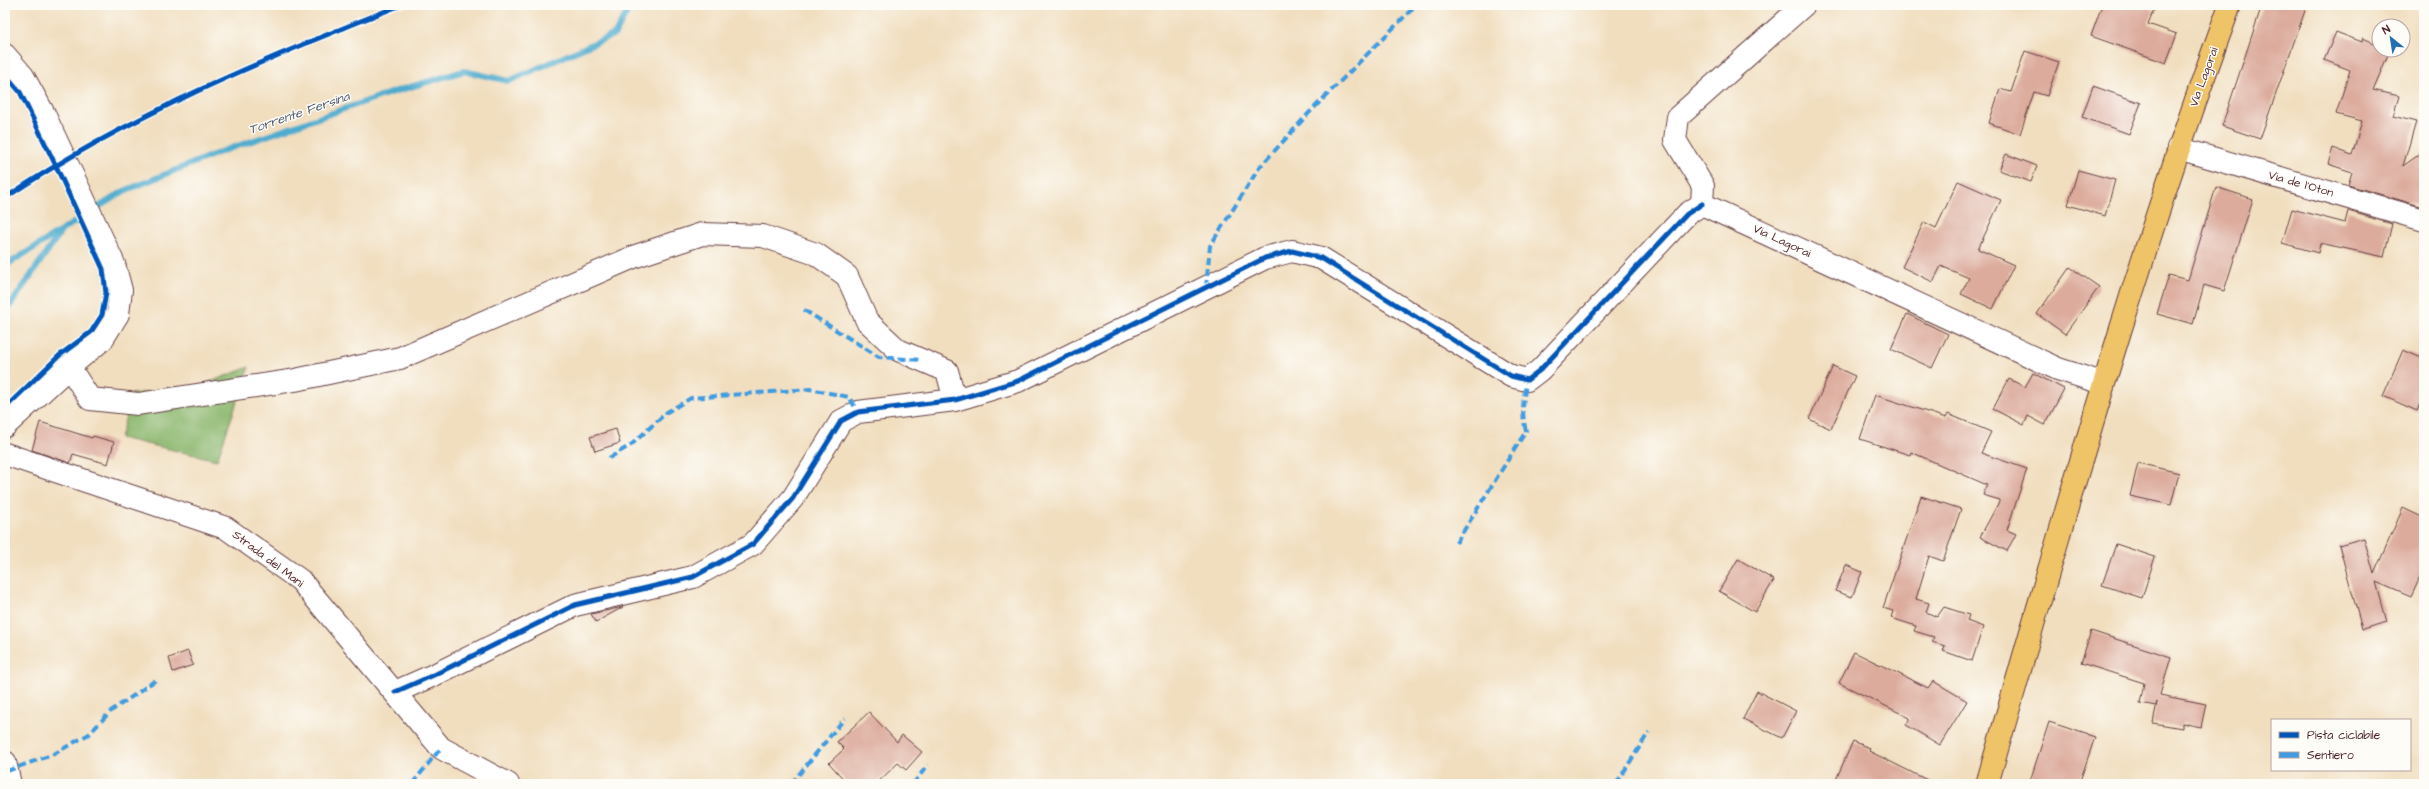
<svg xmlns="http://www.w3.org/2000/svg" width="2429" height="789" font-family="'Architects Daughter',sans-serif">
<style>
.forest{fill:#8db86f;stroke:#6c6c4d}
.lines{fill:none;stroke-linecap:round;stroke-linejoin:round}
.stream{stroke:#4facce;stroke-width:6}
.building{fill:#dcab9c}
.minor-casing{stroke:#633c41;stroke-width:24}
.major-casing{stroke:#633c41;stroke-width:24}
.minor{stroke:#fff;stroke-width:22}
.major{stroke:#efc469;stroke-width:22}
.quiet{stroke:#409be1;stroke-width:4;stroke-dasharray:8 4;stroke-linecap:butt}
.cycleway-casing{stroke:#fdfcf7;stroke-width:8}
.cycleway{stroke:#0057b8;stroke-width:5}
.labels{text-anchor:middle;dominant-baseline:central;stroke-width:3;stroke-linejoin:round;paint-order:stroke}
.street-label{font-size:12px;fill:#4a1f2b;stroke:#fdfcf7}
.water-label{font-size:13px;font-style:italic;fill:#4c576c;stroke:#fdfcf7}
</style>
<rect width="100%" height="100%" fill="#fdfcf7"/>
<filter id="ink" filterUnits="userSpaceOnUse"><feTurbulence type="fractalNoise" baseFrequency=".025" numOctaves="2"/><feDisplacementMap in="SourceGraphic" scale="8" xChannelSelector="R" yChannelSelector="G"/><feConvolveMatrix kernelMatrix="1 2 1 2 8 2 1 2 1" color-interpolation-filters="sRGB"/></filter>
<filter id="wash" filterUnits="userSpaceOnUse"><feTurbulence type="fractalNoise" baseFrequency=".012" numOctaves="4" result="noise"/><feDisplacementMap in="SourceGraphic" scale="16" xChannelSelector="R" yChannelSelector="G"/><feGaussianBlur stdDeviation="0.9" result="paint"/><feColorMatrix in="noise" values="0 0 0 0 0 0 0 0 0 0 0 0 0 0 0 0 0 1.4 0 .05"/><feComposite in="paint" operator="in"/></filter>
<g filter="url(#wash)">
<rect width="100%" height="100%" fill="#f1debf"/>
<!-- forest -->
<path class="forest" d="M 249,367 L 217,460 L 120,438 L 132,394 L 194,388 Z"/>
<g class="lines">
<!-- stream -->
<path class="stream" d="M 5,266 L 59,232
M 5,313 L 62,230 L 124,191 L 223,151 L 390,93 L 464,71 L 509,81 L 615,34 L 631,5"/>
</g>
<g id="blocks">
<!-- building -->
<path class="building" d="M 2102,5 L 2143,5 L 2154,9 L 2148,24 L 2177,34 L 2166,63 L 2091,36 Z
M 2262,5 L 2307,5 L 2260,139 L 2222,126 Z
M 2336,32 L 2362,42 L 2363,38 L 2379,45 L 2379,50 L 2390,50 L 2373,90 L 2399,96 L 2393,116 L 2416,122 L 2403,166 L 2424,151 L 2424,207 L 2348,185 L 2352,172 L 2328,164 L 2333,148 L 2352,155 L 2362,121 L 2336,114 L 2350,70 L 2324,60 Z
M 2025,51 L 2059,62 L 2047,96 L 2034,92 L 2020,134 L 1989,123 L 2000,89 L 2011,92 Z
M 2093,86 L 2141,103 L 2129,134 L 2082,117 Z
M 2006,154 L 2037,166 L 2031,182 L 1999,170 Z
M 2078,170 L 2115,180 L 2105,216 L 2068,205 Z
M 1958,181 L 2001,200 L 1978,249 L 2014,265 L 1993,309 L 1961,294 L 1969,278 L 1941,266 L 1933,282 L 1902,267 L 1924,222 L 1936,228 Z
M 2216,187 L 2253,199 L 2224,291 L 2204,285 L 2193,324 L 2157,314 L 2169,275 L 2188,280 Z
M 2292,209 L 2345,223 L 2348,211 L 2392,224 L 2384,257 L 2320,243 L 2318,253 L 2282,243 Z
M 2070,267 L 2099,287 L 2065,334 L 2037,314 Z
M 1907,314 L 1948,334 L 1932,368 L 1891,349 Z
M 2403,350 L 2424,359 L 2424,394 L 2417,411 L 2383,396 Z
M 1833,366 L 1855,376 L 1831,429 L 1809,419 Z
M 2033,373 L 2064,389 L 2045,425 L 2028,416 L 2024,425 L 1993,409 L 2009,379 L 2025,387 Z
M 1875,395 L 1946,418 L 1948,414 L 1991,432 L 1981,453 L 2027,469 L 2007,530 L 2016,534 L 2007,551 L 1980,537 L 2000,500 L 1983,495 L 1987,485 L 1911,452 L 1910,455 L 1860,439 Z
M 40,422 L 92,438 L 93,436 L 114,442 L 108,464 L 73,454 L 70,463 L 32,450 Z
M 616,429 L 620,443 L 595,451 L 590,437 Z
M 2138,463 L 2179,473 L 2171,505 L 2130,496 Z
M 1921,496 L 1961,509 L 1943,561 L 1929,556 L 1916,599 L 1929,603 L 1926,612 L 1937,617 L 1944,607 L 1969,615 L 1967,621 L 1983,627 L 1972,661 L 1943,651 L 1945,646 L 1932,642 L 1934,637 L 1914,631 L 1916,626 L 1891,618 L 1893,611 L 1883,608 Z
M 2403,508 L 2424,518 L 2424,569 L 2411,597 L 2376,582 L 2387,622 L 2362,629 L 2339,545 L 2364,538 L 2374,574 Z
M 2116,544 L 2155,557 L 2142,598 L 2102,585 Z
M 1738,559 L 1774,580 L 1755,612 L 1719,591 Z
M 1846,565 L 1862,572 L 1852,597 L 1835,591 Z
M 623,607 L 596,622 L 591,614 Z
M 2091,631 L 2171,657 L 2160,695 L 2206,704 L 2201,727 L 2182,723 L 2182,728 L 2153,723 L 2157,702 L 2156,706 L 2140,703 L 2144,683 L 2081,663 Z
M 188,651 L 193,665 L 173,672 L 169,658 Z
M 1854,652 L 1928,688 L 1933,681 L 1967,701 L 1940,745 L 1906,725 L 1910,718 L 1839,683 Z
M 1757,691 L 1796,711 L 1782,738 L 1743,719 Z
M 869,712 L 897,742 L 902,735 L 922,752 L 906,770 L 898,763 L 876,784 L 848,784 L 829,763 L 844,749 L 837,742 Z
M 2049,722 L 2095,737 L 2079,784 L 2029,784 Z
M 1853,741 L 1870,748 L 1869,751 L 1935,784 L 1834,784 Z"/>
</g>
</g>
<g filter="url(#ink)">
<use href="#blocks" fill-opacity="0" stroke="#633c41" stroke-width="1"/>
<g class="lines">
<defs>
<path id="minor" d="M 5,55 L 23,76 L 44,114 L 114,264 L 121,290 L 118,314 L 102,340 L 69,367 L 5,426
M 2178,148 L 2424,220
M 1702,204 L 2058,369 L 2102,383
M 1702,204 L 1703,186 L 1675,140 L 1678,117 L 1804,5
M 69,367 L 90,399 L 138,404 L 295,380 L 400,358 L 636,256 L 702,234 L 763,236 L 816,254 L 847,276 L 867,321 L 898,350 L 947,371 L 955,400
M 5,454 L 226,528 L 300,580 L 441,748 L 508,784
M 395,692 L 436,674 L 575,605 L 693,577 L 753,544 L 793,498 L 841,421 L 858,412 L 955,400 L 1018,381 L 1265,258 L 1292,251 L 1321,258 L 1511,376 L 1527,380 L 1540,370 L 1687,214 L 1702,204
M 5,762 L 10,784"/>
<path id="major" d="M 1987,784 C 2063,522 2135,261 2230,5"/>
</defs>
<!-- minor casing -->
<use href="#minor" class="minor-casing"/>
<!-- major casing -->
<use href="#major" class="major-casing"/>
<!-- minor -->
<use href="#minor" class="minor"/>
<!-- major -->
<use href="#major" class="major"/>
<!-- quiet -->
<path class="quiet" d="M 1206,288 L 1210,246 L 1259,168 L 1308,114 L 1416,5
M 804,310 L 879,357 L 921,360
M 609,458 L 631,445 L 667,412 L 691,398 L 810,389 L 849,397 L 858,412
M 1456,543 L 1526,431 C 1521,412 1523,399 1527,380
M 7,771 L 54,754 L 89,734 L 111,711 L 156,680
M 412,784 L 441,748
M 791,784 L 845,718
M 913,784 L 928,765
M 1616,784 L 1649,732"/>
<defs>
<path id="cycleway" d="M 5,74 L 20,92 L 56,166 L 103,269 L 106,293 L 102,315 L 91,332 L 60,355 L 5,408
M 5,198 C 127,116 264,59 401,5
M 395,692 L 436,674 L 575,605 L 693,577 L 753,544 L 793,498 L 841,421 L 858,412 L 955,400 L 1018,381 L 1265,258 L 1292,251 L 1321,258 L 1511,376 L 1527,380 L 1540,370 L 1687,214 L 1702,204"/>
</defs>
<!-- cycleway casing -->
<use href="#cycleway" class="cycleway-casing"/>
<!-- cycleway -->
<use href="#cycleway" class="cycleway"/>
</g>
</g>
<g class="labels">
<!-- street labels -->
<g class="street-label">
<text transform="translate(2204 77) rotate(-70)">Via Lagorai</text>
<text transform="translate(2301 184) rotate(16)">Via de l'Oton</text>
<text transform="translate(1782 241) rotate(25)">Via Lagorai</text>
<text transform="translate(268 559) rotate(37)">Strada del Mani</text>
</g>
<!-- water labels -->
<g class="water-label">
<text transform="translate(299 113) rotate(-19)">Torrente Fersina</text>
</g>
</g>
<!-- margin -->
<rect width="2429" height="789" fill="none" stroke="#fdfcf7" stroke-width="20"/>
<!-- legend -->
<rect x="2271" y="719" width="140" height="52" fill="#fdfcf7" stroke="#b5a4a5"/>
<rect x="2279" y="732" width="20" height="6" fill="#0057b8" stroke="#b5a4a5"/>
<text x="2307" y="739" font-size="12" fill="#4a1f2b">Pista ciclabile</text>
<rect x="2279" y="752" width="20" height="6" fill="#409be1" stroke="#b5a4a5"/>
<text x="2307" y="759" font-size="12" fill="#4a1f2b">Sentiero</text>
<!-- north arrow -->
<g transform="translate(2391 38) rotate(330)"><circle r="19" fill="#fdfcf7" stroke="#b5a4a5"/>
<path d="M0-3L7 15L0 10L-7 15Z" fill="#1f6fb2"/>
<text y="-6" font-size="11" font-weight="bold" text-anchor="middle" fill="#4a1f2b">N</text>
</g>
</svg>
